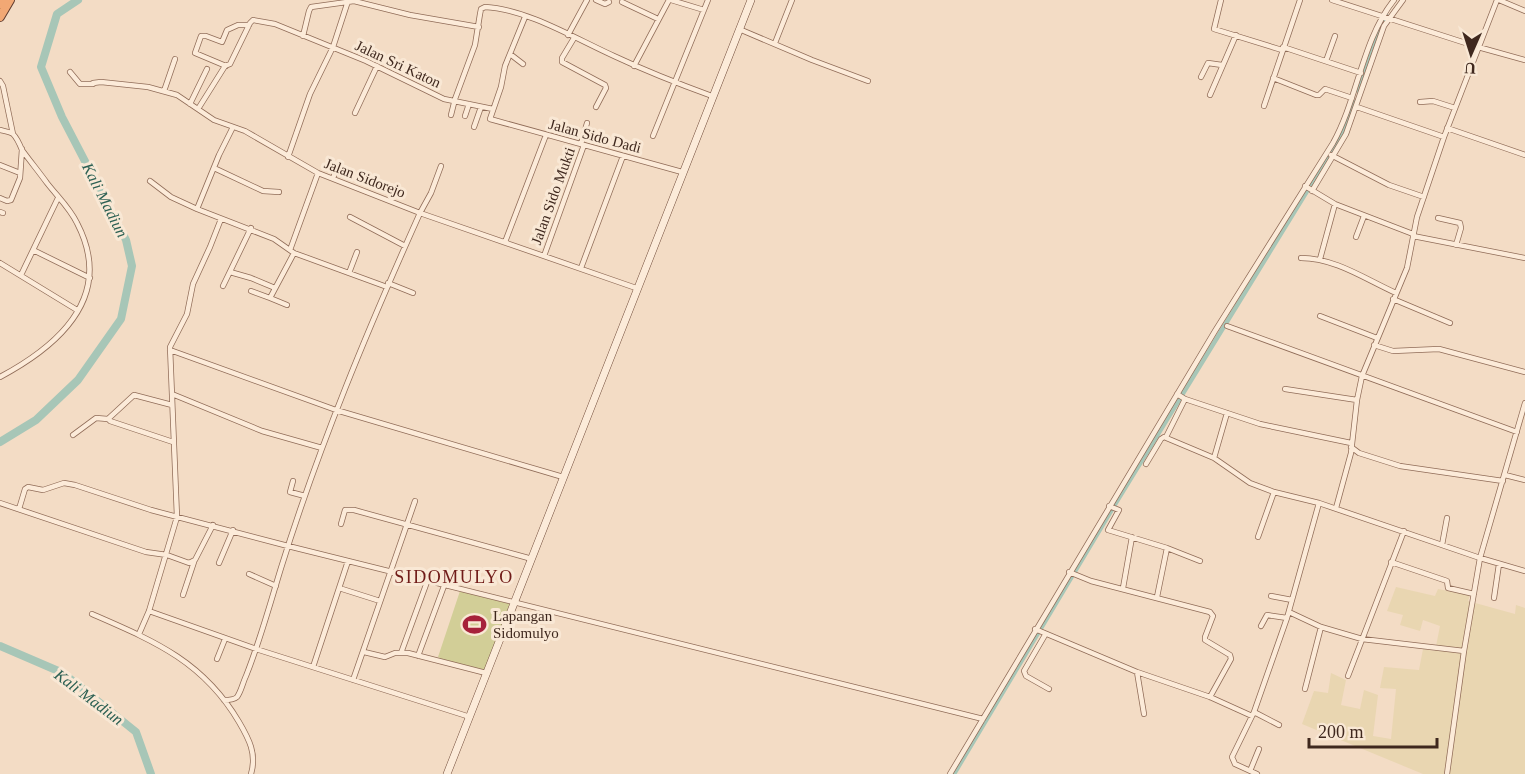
<svg xmlns="http://www.w3.org/2000/svg" width="1525" height="774" font-family="'Times New Roman',serif">
<style>
.farmland{fill:#e9d6b1}
.green{fill:#d2ce97}
.lines{fill:none;stroke-linecap:round;stroke-linejoin:round}
.canal{stroke:#a7c6b7;stroke-width:4.5}
.river{stroke:#a7c6b7;stroke-width:8}
.minor-casing{stroke:#906c58;stroke-width:6}
.secondary-casing{stroke:#724d3b;stroke-width:8}
.trunk-casing{stroke:#5e3a2d;stroke-width:10}
.minor{stroke:#fcebd9;stroke-width:4.5}
.secondary{stroke:#fcebd9;stroke-width:7}
.trunk{stroke:#f2a874;stroke-width:8}
.labels{text-anchor:middle;dominant-baseline:central;stroke-width:6;stroke-linejoin:round;paint-order:stroke}
.street-label{font-size:15px;fill:#3f281e;stroke:#f9e8d5}
.poi-label{font-size:15px;fill:#3f281e;stroke:#f9e8d5;text-anchor:start}
.water-label{font-size:16px;font-style:italic;fill:#2c6053;stroke:#f9e8d5}
.quarter-label{font-size:18px;letter-spacing:1.5px;fill:#701b18;stroke:#f9e8d5}
</style>
<rect width="100%" height="100%" fill="#f3dcc5"/>
<!-- farmland -->
<path class="farmland" d="M 1396,587 L 1435,596 L 1438,589 L 1470,595 L 1468,601 L 1515,614 L 1516,605 L 1525,608 L 1525,774 L 1423,774 L 1302,724 L 1314,691 L 1328,693 L 1331,673 L 1346,680 L 1341,705 L 1360,709 L 1364,690 L 1378,695 L 1373,736 L 1391,739 L 1396,689 L 1380,688 L 1384,667 L 1419,670 L 1423,649 L 1435,651 L 1440,626 L 1423,620 L 1420,631 L 1400,625 L 1403,615 L 1387,611 Z"/>
<!-- green -->
<path class="green" d="M 460,591 L 511,603 L 484,671 L 439,660 L 440,658 L 438,657 Z"/>
<g class="lines">
<!-- canal -->
<path class="canal" d="M 1359,91 L 1379,30 L 1386,15
M 954,774 L 1117,501 L 1328,157 L 1342,132 L 1355,102"/>
<!-- river -->
<path class="river" d="M 0,442 L 36,420 L 78,380 L 121,319 L 132,266 L 126,240 L 62,117 L 41,67 L 57,14 L 78,0
M 0,646 L 63,673 L 136,732 L 151,774"/>
<defs>
<path id="minor" d="M 596,0 L 605,4 L 609,2
M 671,0 L 704,10
M 1221,0 L 1214,29 L 1282,50
M 1332,0 L 1478,47 L 1525,60
M 1499,0 L 1525,11
M 622,2 L 658,19
M 525,17 L 505,66 L 501,87 L 490,119 L 682,172
M 739,29 L 812,60 L 868,81
M 568,35 L 587,0
M 303,36 L 309,11 L 311,7 L 354,1 L 410,15 L 479,27
M 574,38 L 562,58 L 562,62 L 605,85 L 606,88 L 596,107
M 775,43 L 792,0
M 1283,47 L 1361,73
M 510,54 L 523,64
M 1326,61 L 1335,36
M 226,66 L 195,53 L 201,36 L 206,36 L 222,42 L 227,30 L 238,25 L 249,25
M 634,66 L 669,0
M 70,72 L 80,84 L 93,84
M 1201,77 L 1208,63 L 1222,65
M 1273,78 L 1316,95 L 1319,95 L 1325,89 L 1352,98
M 0,81 L 3,86 L 13,134
M 93,83 L 101,82 L 148,87 L 177,95 L 214,120 L 245,131 L 318,173 L 420,213 L 636,288
M 164,91 L 175,59
M 1210,95 L 1236,35
M 1420,102 L 1433,101 L 1455,108
M 190,104 L 207,69
M 1264,106 L 1300,0
M 1357,107 L 1444,137
M 198,109 L 225,66 L 230,64 L 250,23 L 253,20 L 275,24 L 366,61 L 444,99 L 493,109
M 355,113 L 377,66
M 451,115 L 455,99 L 475,45 L 480,14 L 481,9 L 485,7 C 527,9 576,39 614,56 C 646,71 679,84 712,96
M 465,116 L 469,104
M 233,127 L 219,155 L 197,209 L 274,239 L 294,253 L 387,287
M 474,127 L 481,107
M 1447,128 L 1525,155
M 0,130 C 4,131 10,132 13,134 C 17,138 20,145 22,150 C 30,161 39,172 47,183 C 57,196 70,208 77,223 C 115,296 60,345 0,377
M 653,136 L 708,0
M 581,144 L 587,123
M 1331,155 L 1389,185 L 1424,197
M 288,157 L 310,94 L 333,47 L 348,1
M 0,165 L 20,173
M 214,168 L 263,191 L 279,192
M 333,178 L 339,163
M 150,181 L 171,197 L 197,209
M 1305,186 L 1335,204 L 1413,234
M 1312,191 L 1346,134 L 1384,26 L 1403,0
M 0,198 L 7,201 L 11,200 L 20,178 L 22,149
M 0,212 L 3,213
M 350,217 L 405,246
M 1438,218 L 1460,223 L 1461,228 L 1456,245
M 1413,236 L 1525,258
M 1356,237 L 1364,216
M 505,242 L 546,135
M 33,250 L 90,278
M 290,250 L 318,173
M 544,256 L 584,145
M 1301,258 C 1335,258 1365,279 1396,293
M 1320,259 L 1335,204
M 0,263 L 77,310
M 581,268 L 623,156
M 230,272 L 251,278 L 275,288
M 349,273 L 357,252
M 21,275 L 58,198
M 388,283 L 413,293
M 223,286 L 251,228
M 251,291 L 270,298
M 1393,299 L 1450,323
M 287,305 L 270,298 L 294,253
M 1320,316 L 1377,338
M 1227,326 L 1517,432
M 1374,345 L 1393,351 L 1439,349 L 1525,372
M 170,350 L 336,410 L 563,477
M 1285,389 L 1357,400
M 172,394 L 262,431 L 322,448
M 1177,394 L 1185,399 L 1260,424 L 1351,443
M 172,405 L 134,395 L 108,419 L 110,421 L 173,442
M 73,435 L 96,418 L 108,419
M 1166,437 L 1185,399
M 1351,447 L 1359,453 L 1400,466 L 1503,481
M 1214,458 L 1227,413
M 1146,464 L 1161,439 L 1164,437 L 1214,458 L 1250,483 L 1274,492 L 1319,503
M 1505,475 L 1525,480
M 293,481 L 290,492 L 305,496
M 0,503 L 146,552 L 167,555 L 189,563 L 195,560 L 213,525
M 1109,506 L 1119,510 L 1108,530 L 1167,548 L 1200,561
M 1336,508 L 1351,453 L 1357,400 L 1362,376 L 1407,268 L 1417,217 L 1444,137 L 1497,0
M 19,509 L 25,489 L 28,487 L 43,490 L 64,483 L 75,485 L 151,510 L 288,546 L 983,719
M 341,524 L 345,510 L 354,510 L 532,559
M 1258,537 L 1274,492
M 1442,545 L 1447,518
M 1391,562 L 1447,581 L 1448,588 L 1474,594
M 219,563 L 233,530
M 1069,572 L 1091,581 L 1210,612 L 1213,616 L 1205,637 L 1205,640 L 1230,655 L 1231,659 L 1210,697
M 249,574 L 276,586
M 339,588 L 380,601
M 1123,588 L 1132,537
M 183,595 L 194,562
M 1271,596 L 1292,600
M 1157,597 L 1167,548
M 1494,598 L 1499,564
M 149,611 L 256,649 L 470,717
M 1289,612 L 1321,627 L 1362,639 L 1464,651
M 92,614 C 154,641 203,661 239,722 C 249,739 257,754 251,774
M 1261,626 L 1267,615 L 1287,618
M 1035,629 L 1137,672 L 1210,697 L 1252,716
M 139,634 L 149,611 L 177,517 L 170,347 L 187,314 L 193,284 L 210,247 L 221,219
M 1045,635 L 1024,671 L 1026,676 L 1049,689
M 364,652 L 385,657 L 395,653 L 408,653 L 486,673
M 401,653 L 427,582
M 418,656 L 444,586
M 217,659 L 225,639
M 313,667 L 348,561
M 1137,672 L 1144,714
M 1348,676 L 1404,531
M 353,680 L 415,501
M 1305,689 L 1321,627
M 224,700 C 228,700 234,700 237,697 C 241,692 243,682 246,676 C 260,641 270,604 281,568 C 319,446 368,329 420,213 L 431,193 L 441,166
M 1254,712 L 1279,725
M 1250,771 L 1259,749
M 950,774 L 1215,331 L 1333,143 C 1358,98 1362,40 1394,0
M 1257,774 L 1235,764 L 1232,757 L 1254,712 L 1287,618 L 1319,503 L 1480,558 L 1525,571
M 1447,774 L 1464,651 L 1480,558 L 1525,403"/>
<path id="secondary" d="M 447,774 L 751,0"/>
<path id="trunk" d="M 0,4 L 2,0
M 0,17 L 10,0"/>
</defs>
<!-- minor casing -->
<use href="#minor" class="minor-casing"/>
<!-- secondary casing -->
<use href="#secondary" class="secondary-casing"/>
<!-- trunk casing -->
<use href="#trunk" class="trunk-casing"/>
<!-- minor -->
<use href="#minor" class="minor"/>
<!-- secondary -->
<use href="#secondary" class="secondary"/>
<!-- trunk -->
<use href="#trunk" class="trunk"/>
</g>
<!-- icons -->
<defs>
<symbol id="stadium-bare" viewBox="-9 -9 18 18"><path d="M0-5a6.5 5 0 1 0 0 10a6.5 5 0 1 0 0-10ZM-3.5-1.8h7v3.6h-7Z" fill="#a6223b" stroke="#f9e8d5" stroke-width="2.5" paint-order="stroke"/></symbol>
</defs>
<g fill-rule="evenodd">
<use href="#stadium-bare" x="458" y="608" width="33" height="33"/>
</g>
<g class="labels">
<!-- street labels -->
<g class="street-label">
<text transform="translate(398 64) rotate(25)">Jalan Sri Katon</text>
<text transform="translate(595 136) rotate(15)">Jalan Sido Dadi</text>
<text transform="translate(365 178) rotate(21)">Jalan Sidorejo</text>
<text transform="translate(553 196) rotate(-70)">Jalan Sido Mukti</text>
</g>
<!-- poi labels -->
<g class="poi-label">
<text x="493" y="616">Lapangan<tspan x="493" dy="17">Sidomulyo</tspan></text>
</g>
<!-- water labels -->
<g class="water-label">
<text transform="translate(105 200) rotate(63)">Kali Madiun</text>
<text transform="translate(89 697) rotate(37)">Kali Madiun</text>
</g>
<!-- quarter labels -->
<g class="quarter-label">
<text x="454" y="577">SIDOMULYO</text>
</g>
</g>
<!-- north arrow -->
<g transform="translate(1471 54) rotate(183)" stroke="#f9e8d5" stroke-width="4.5" paint-order="stroke">
<path d="M0-4.5L10 22L0 15L-10 22Z" fill="#3f281e"/>
<text y="-9" font-size="16" font-weight="bold" text-anchor="middle" fill="#3f281e">U</text>
</g>
<!-- scale -->
<path d="M1309 738v9h128v-9" fill="none" stroke="#3f281e" stroke-width="3"/>
<text x="1318" y="738" font-size="18" fill="#3f281e" stroke="#f9e8d5" stroke-width="4.5" paint-order="stroke">200 m</text>
</svg>
